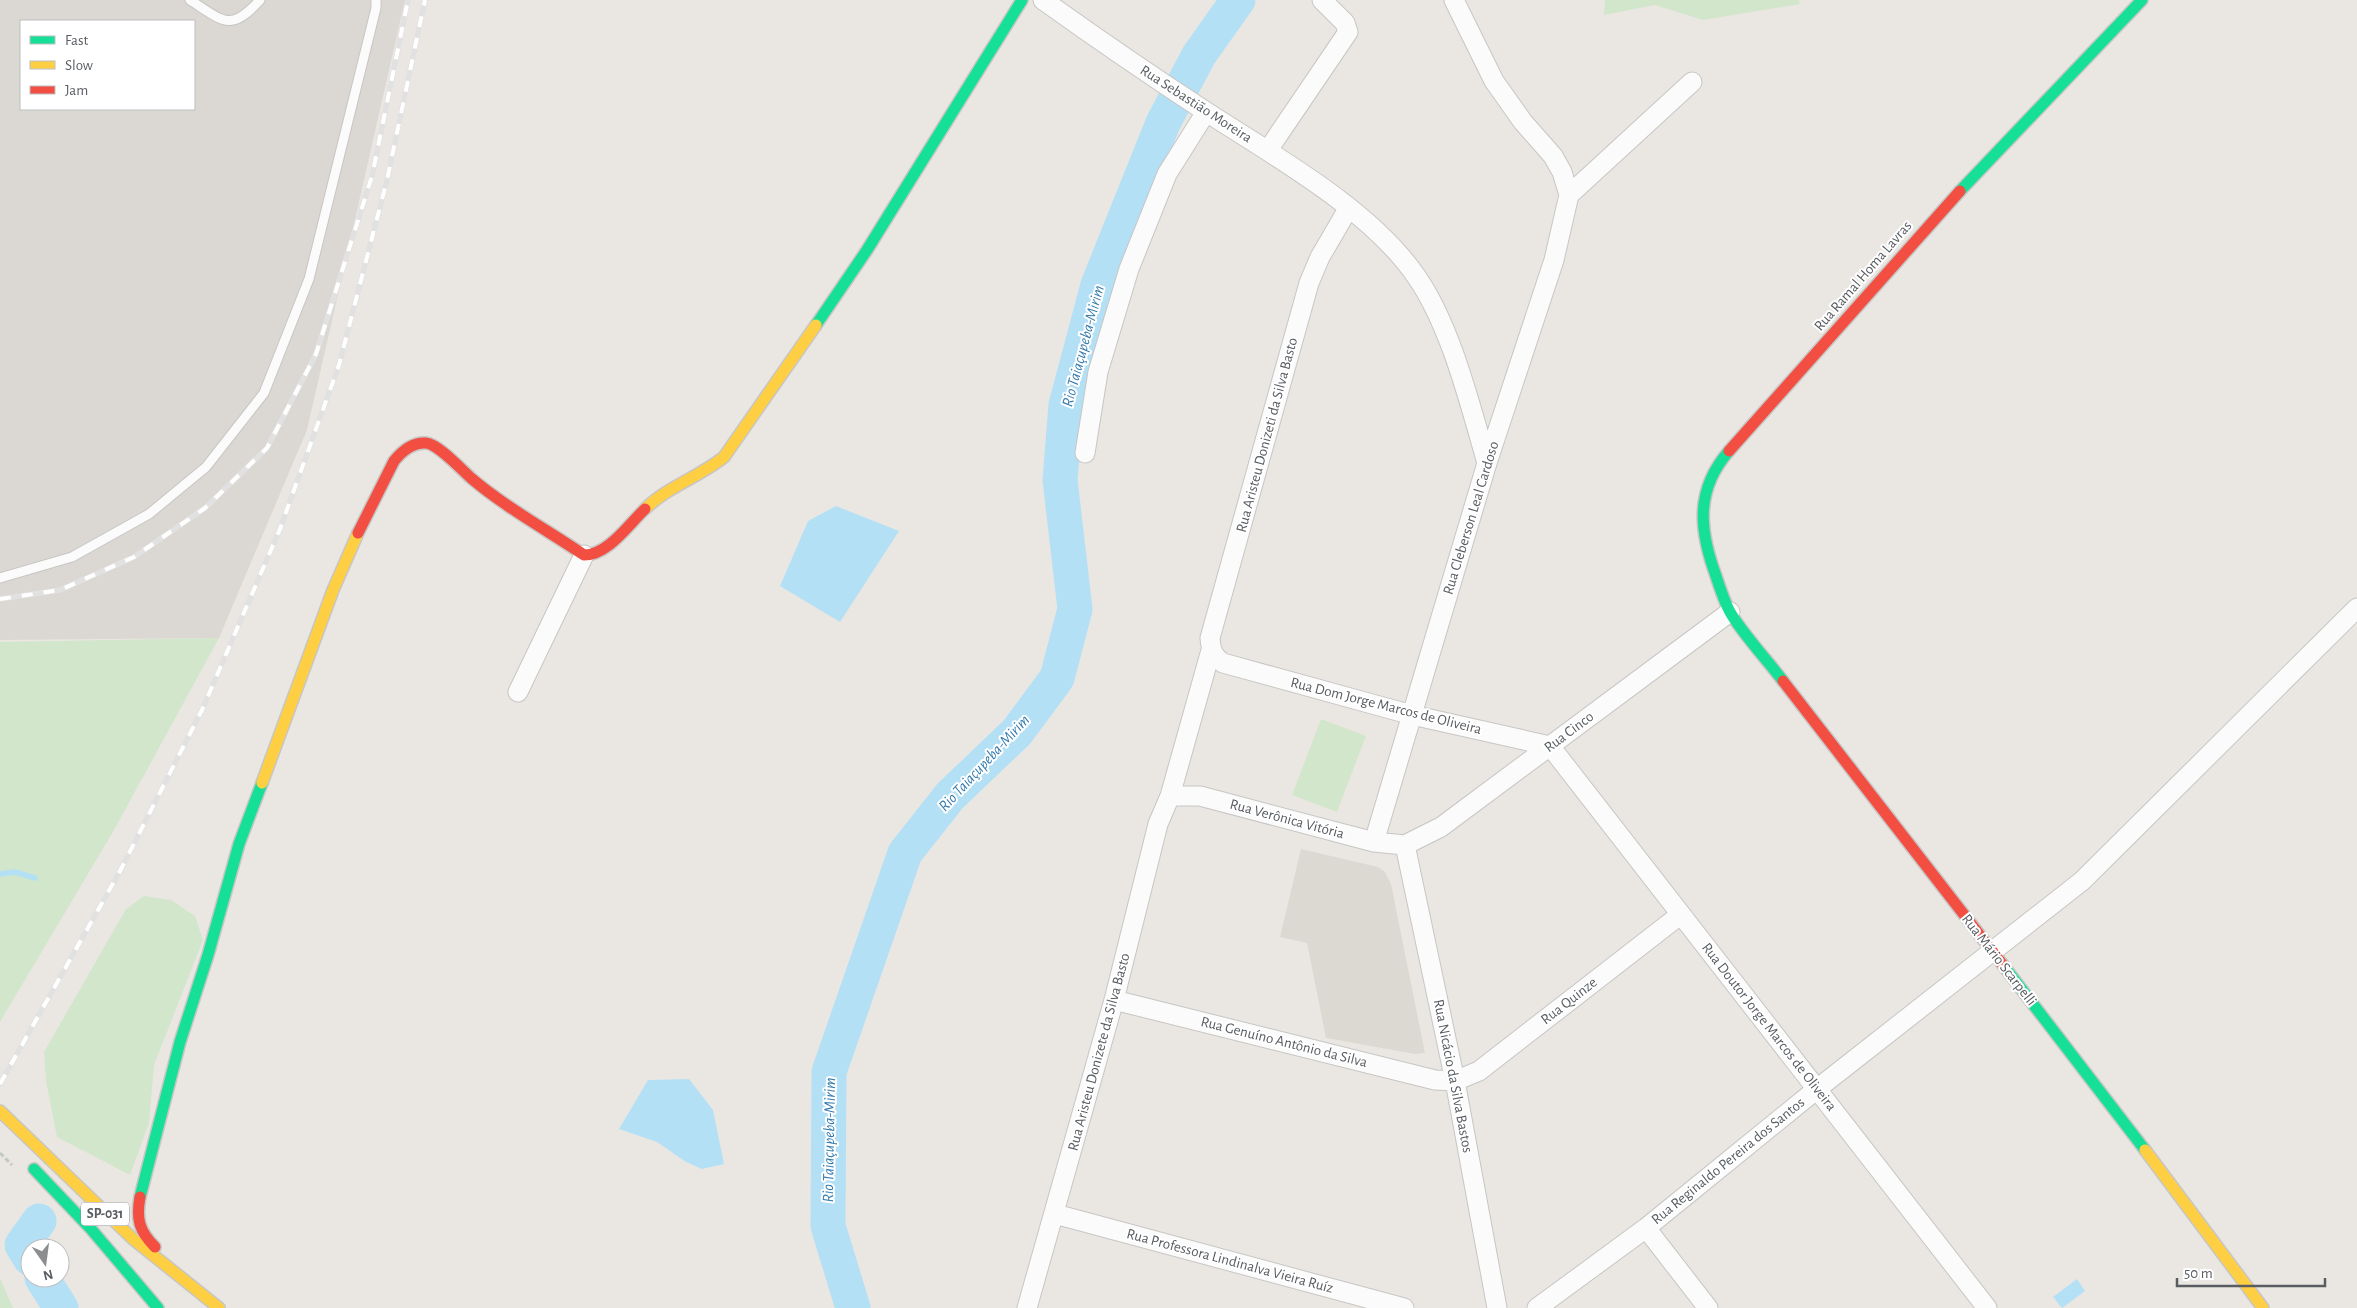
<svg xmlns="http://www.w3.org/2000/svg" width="2357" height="1308" font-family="'Alegreya Sans',sans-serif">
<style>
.industrial{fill:#dbd8d3;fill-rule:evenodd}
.education{fill:#dcd9d2}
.green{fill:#d2e6cb}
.water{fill:#b4e0f6}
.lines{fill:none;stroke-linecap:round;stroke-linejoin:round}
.stream{stroke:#b4e0f6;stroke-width:5.5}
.river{stroke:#b4e0f6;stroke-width:35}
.lane-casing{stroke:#c6c6c5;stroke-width:11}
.street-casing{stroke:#c6c6c5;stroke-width:21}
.fast-casing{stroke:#c7c6c6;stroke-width:14}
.slow-casing{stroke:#c7c6c6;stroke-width:14}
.jam-casing{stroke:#c7c6c6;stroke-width:14}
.path{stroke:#c2c9c5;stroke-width:3;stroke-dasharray:5 2.5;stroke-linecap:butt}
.lane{stroke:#fcfbfb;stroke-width:9}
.street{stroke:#fcfbfb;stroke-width:19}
.fast{stroke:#16e098;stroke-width:11}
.slow{stroke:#ffcf43;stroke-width:11}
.jam{stroke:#f24e42;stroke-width:11}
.rail-casing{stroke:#e2e1e1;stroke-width:5.5}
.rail{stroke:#fff;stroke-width:4;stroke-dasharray:11;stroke-linecap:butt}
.labels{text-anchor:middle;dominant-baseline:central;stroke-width:4;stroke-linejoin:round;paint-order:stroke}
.shield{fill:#fff;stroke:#8a8e91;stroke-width:1}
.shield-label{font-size:14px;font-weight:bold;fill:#585d62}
.street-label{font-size:15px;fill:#585d62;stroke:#fff}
.water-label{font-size:16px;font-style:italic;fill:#337aad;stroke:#fff}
</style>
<rect width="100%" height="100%" fill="#eae7e2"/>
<!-- industrial -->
<path class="industrial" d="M 0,0 L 405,0 L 307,430 L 219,638 L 0,640 ZM 21,21 L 194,21 L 194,109 L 21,109 Z"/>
<!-- education -->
<path class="education" d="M 1301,849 L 1378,867 L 1385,872 L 1391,884 L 1425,1053 L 1415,1054 L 1326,1038 L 1307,943 L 1280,937 Z"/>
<!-- green -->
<path class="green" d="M 1605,0 L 1799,0 L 1800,4 L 1703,20 L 1655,5 L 1604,15 Z
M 219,638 L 114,830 L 0,1022 L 0,642 Z
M 1321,719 L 1366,736 L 1337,812 L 1292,795 Z
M 144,896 L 171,900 L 195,916 L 203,940 L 154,1065 L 149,1123 L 130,1175 L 57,1137 L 46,1081 L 44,1052 L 126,909 Z
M 0,1278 L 13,1308 L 0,1308 Z"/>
<!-- water -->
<path class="water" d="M 836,506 L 899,531 L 840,622 L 780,586 L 808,521 Z
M 689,1079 L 713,1110 L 724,1164 L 702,1169 L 686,1162 L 657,1142 L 619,1129 L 648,1080 Z
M 2077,1279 L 2085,1291 L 2062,1308 L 2053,1297 Z"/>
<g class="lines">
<!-- stream -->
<path class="stream" d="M 0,874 L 15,872 L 35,878"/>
<!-- river -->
<path class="river" d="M 30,1258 L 22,1245 L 39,1221
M 42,1278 L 61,1308
M 853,1308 L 828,1226 L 829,1072 L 905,853 L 950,796 L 1017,732 L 1057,678 L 1075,609 L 1060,480 L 1066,405 L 1098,285 L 1163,123 L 1199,55 L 1238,0"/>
<defs>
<path id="lane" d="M 190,0 C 223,21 230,33 260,0
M 0,578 L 72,557 L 149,514 L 206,467 L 264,393 L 309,279 L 376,8 L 376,0"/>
<path id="street" d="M 1043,0 C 1096,38 1150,75 1205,111 C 1274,156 1369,208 1416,276 C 1451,326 1470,405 1487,463
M 1268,150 L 1348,32 L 1345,23 L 1322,0
M 1569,195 L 1692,82
M 1348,209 L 1320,257 L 1309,283 L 1210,638 C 1211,651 1213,656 1223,663 L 1412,715 L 1550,746 L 1987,1308
M 1085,453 L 1098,372 L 1129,269 L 1167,174 L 1206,112
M 518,692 L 584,555
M 1170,796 L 1200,796 L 1374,842 L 1405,845
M 1374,842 L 1487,463 L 1554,260 L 1569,195 L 1562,172 L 1553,156 L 1523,122 L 1494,81 L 1454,0
M 1405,845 L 1455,1081 L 1497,1308
M 1405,845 L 1441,827 L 1730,612
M 1114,1000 L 1435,1080 L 1455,1081 L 1479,1071 L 1680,915
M 1055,1214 L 1404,1308
M 1646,1228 L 1708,1308
M 1027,1308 L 1114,1000 L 1158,824 L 1170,796 L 1211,650
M 1537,1308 L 1646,1228 L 1817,1089 L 2082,881 L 2357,608"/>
<path id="fast" d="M 1960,191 L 2142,0
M 816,325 L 867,250 L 1022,0
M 1729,451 C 1695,490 1699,530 1716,576 C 1720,588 1724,601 1730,612 C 1742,633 1768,661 1783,681
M 2003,965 L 2145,1150
M 34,1169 L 91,1229 L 158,1308
M 140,1197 L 180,1042 L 208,955 L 239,844 L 262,783"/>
<path id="slow" d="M 645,509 C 667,487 699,477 724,457 L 816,325
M 262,783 L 333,590 L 358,533
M 0,1111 L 133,1239 L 219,1308
M 2145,1150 L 2263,1308"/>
<path id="jam" d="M 1729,451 L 1960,191
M 358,533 L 394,461 C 402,451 412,442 426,443 C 438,444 461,469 471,478 C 505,507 547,530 584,555 C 608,555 628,525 645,509
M 1783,681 L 2003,965
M 140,1197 C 136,1219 139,1231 155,1247"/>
</defs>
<!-- lane casing -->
<use href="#lane" class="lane-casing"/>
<!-- street casing -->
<use href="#street" class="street-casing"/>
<!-- fast casing -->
<use href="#fast" class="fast-casing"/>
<!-- slow casing -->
<use href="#slow" class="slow-casing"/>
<!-- jam casing -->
<use href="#jam" class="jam-casing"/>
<!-- path -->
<path class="path" d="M 0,1153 L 12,1165"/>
<!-- lane -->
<use href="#lane" class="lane"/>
<!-- street -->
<use href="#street" class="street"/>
<!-- fast -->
<use href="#fast" class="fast"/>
<!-- slow -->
<use href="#slow" class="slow"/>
<!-- jam -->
<use href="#jam" class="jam"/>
<defs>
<path id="rail" d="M 0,599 L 60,590 L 134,557 L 205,508 L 267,448 L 316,354 L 372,176 L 408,0
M 0,1084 L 120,871 L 202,710 L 280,529 L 339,365 L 387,180 L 425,0"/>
</defs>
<!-- rail casing -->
<use href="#rail" class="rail-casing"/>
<!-- rail -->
<use href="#rail" class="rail"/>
</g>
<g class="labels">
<!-- shield labels -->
<rect class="shield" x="81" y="1202.5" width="48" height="23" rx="4"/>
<g class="shield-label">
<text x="105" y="1214">SP-031</text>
</g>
<!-- street labels -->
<g class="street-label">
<text transform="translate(1196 104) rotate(33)">Rua Sebastião Moreira</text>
<text transform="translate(1863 276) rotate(-49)">Rua Ramal Homa Lavras</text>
<text transform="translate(1267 435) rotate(-75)">Rua Aristeu Donizeti da Silva Basto</text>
<text transform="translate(1471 518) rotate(-73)">Rua Cleberson Leal Cardoso</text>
<text transform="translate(1386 706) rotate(14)">Rua Dom Jorge Marcos de Oliveira</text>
<text transform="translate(1569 732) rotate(-37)">Rua Cinco</text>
<text transform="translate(1287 819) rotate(15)">Rua Verônica Vitória</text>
<text transform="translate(1999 960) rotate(52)">Rua Mário Scarpelli</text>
<text transform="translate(1569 1001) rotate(-38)">Rua Quinze</text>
<text transform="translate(1769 1027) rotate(52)">Rua Doutor Jorge Marcos de Oliveira</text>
<text transform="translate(1284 1042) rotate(14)">Rua Genuíno Antônio da Silva</text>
<text transform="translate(1099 1052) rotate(-75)">Rua Aristeu Donizete da Silva Basto</text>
<text transform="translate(1453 1076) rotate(79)">Rua Nicácio da Silva Bastos</text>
<text transform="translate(1728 1161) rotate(-39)">Rua Reginaldo Pereira dos Santos</text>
<text transform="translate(1230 1261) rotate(15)">Rua Professora Lindinalva Vieira Ruíz</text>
</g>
<!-- water labels -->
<g class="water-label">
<text transform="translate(1083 346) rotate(-75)">Rio Taiaçupeba-Mirim</text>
<text transform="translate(984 763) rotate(-47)">Rio Taiaçupeba-Mirim</text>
<text transform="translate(829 1140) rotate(-89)">Rio Taiaçupeba-Mirim</text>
</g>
</g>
<!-- legend -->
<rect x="20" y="20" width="175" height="90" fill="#ffffff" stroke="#bcbec0"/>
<rect x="30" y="36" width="25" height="8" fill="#16e098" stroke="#bcbec0"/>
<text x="65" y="45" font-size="15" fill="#585d62">Fast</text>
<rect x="30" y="61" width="25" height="8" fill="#ffcf43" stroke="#bcbec0"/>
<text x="65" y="70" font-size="15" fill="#585d62">Slow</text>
<rect x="30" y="86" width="25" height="8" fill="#f24e42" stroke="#bcbec0"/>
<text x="65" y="95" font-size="15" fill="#585d62">Jam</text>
<!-- north arrow -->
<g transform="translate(45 1263) rotate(166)"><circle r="24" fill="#ffffff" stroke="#bcbec0"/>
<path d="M0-4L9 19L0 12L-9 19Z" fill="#8b8d8f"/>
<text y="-8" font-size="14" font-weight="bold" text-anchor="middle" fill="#585d62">N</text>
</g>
<!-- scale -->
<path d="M2177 1278v8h148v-8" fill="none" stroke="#585d62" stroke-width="2.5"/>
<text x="2184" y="1278" font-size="15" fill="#585d62" stroke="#ffffff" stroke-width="4" paint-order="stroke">50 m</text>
</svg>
